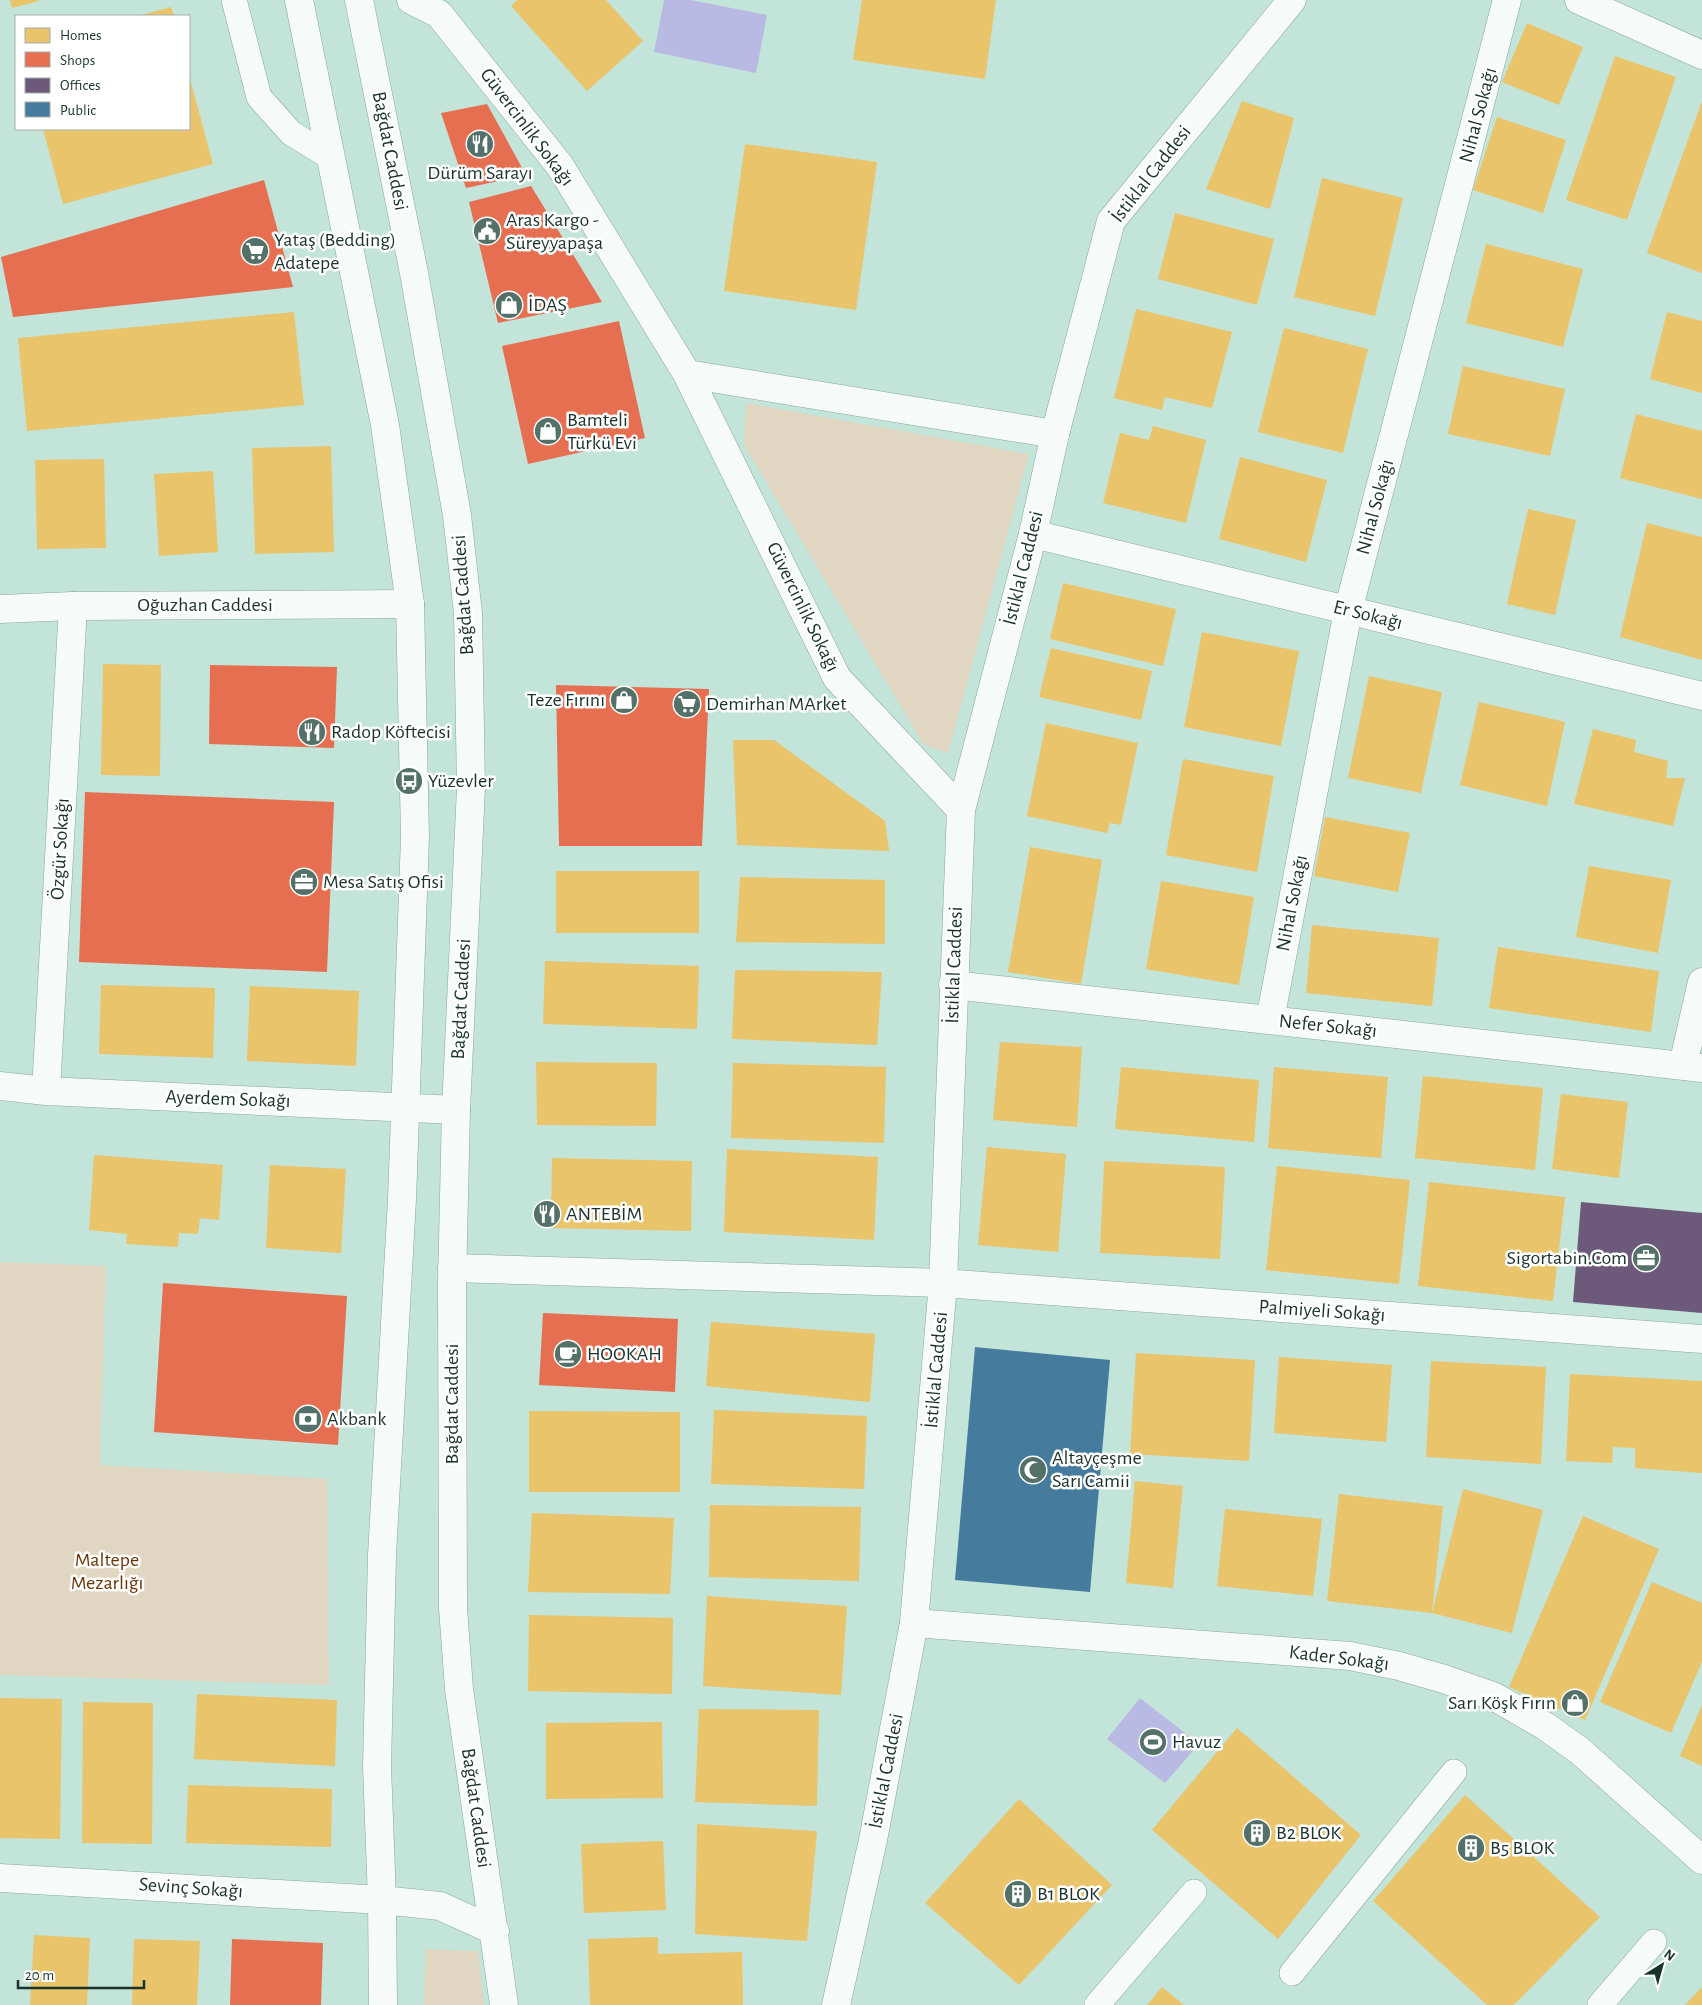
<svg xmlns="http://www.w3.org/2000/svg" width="1702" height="2005" font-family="'Alegreya Sans',sans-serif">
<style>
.green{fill:#e0d6c1}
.water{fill:#b9bae3}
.homes{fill:#e9c46a}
.shops{fill:#e76f51}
.offices{fill:#6d597a}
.public{fill:#457b9d}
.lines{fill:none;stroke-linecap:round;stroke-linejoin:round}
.service-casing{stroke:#8ba69e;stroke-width:26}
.pedestrian-casing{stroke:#8ba69e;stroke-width:29}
.minor-casing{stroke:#8ba69e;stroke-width:29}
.tertiary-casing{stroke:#8ba69e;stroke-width:29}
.primary-casing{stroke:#8ba69e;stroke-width:29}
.service{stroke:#f6fbf9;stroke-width:25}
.pedestrian{stroke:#f6fbf9;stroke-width:28}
.minor{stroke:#f6fbf9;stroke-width:28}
.tertiary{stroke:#f6fbf9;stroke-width:28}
.primary{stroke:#f6fbf9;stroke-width:28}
.labels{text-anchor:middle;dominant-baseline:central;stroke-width:5;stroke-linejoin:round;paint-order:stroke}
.street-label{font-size:20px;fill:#19332c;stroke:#fff}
.poi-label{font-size:20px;fill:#19332c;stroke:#fff;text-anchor:start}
.park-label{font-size:20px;fill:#6c3404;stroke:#fff}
</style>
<rect width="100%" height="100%" fill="#c2e4d9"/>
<!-- green -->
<path class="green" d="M 746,403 L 1029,454 L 948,753 L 924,745 L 744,445 Z
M 0,1262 L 106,1266 L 100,1465 L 327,1479 L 329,1685 L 0,1675 Z
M 426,1949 L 478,1951 L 484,2005 L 424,2005 Z"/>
<!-- water -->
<path class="water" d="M 664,0 L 691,0 L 767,15 L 756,73 L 654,52 Z
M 1140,1698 L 1199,1744 L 1165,1783 L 1107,1739 Z"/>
<!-- homes -->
<path class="homes" d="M 10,0 L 39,0 L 39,1 L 12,8 Z
M 517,0 L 606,0 L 643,41 L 587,91 L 511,6 Z
M 862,0 L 996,0 L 985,79 L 853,60 Z
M 171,7 L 174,16 L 138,16 Z
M 1527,23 L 1583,47 L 1559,105 L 1502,82 Z
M 1615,56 L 1676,77 L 1627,220 L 1566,200 Z
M 189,75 L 213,164 L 63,204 L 43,129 L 189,129 Z
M 1242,101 L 1294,118 L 1270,209 L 1206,189 Z
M 1702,101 L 1702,273 L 1647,253 Z
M 1497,117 L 1566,140 L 1543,213 L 1473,190 Z
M 745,144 L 877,162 L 856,310 L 724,291 Z
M 1322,178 L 1403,198 L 1375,316 L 1294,297 Z
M 1175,213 L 1274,239 L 1257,305 L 1158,279 Z
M 1486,244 L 1583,269 L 1563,347 L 1466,323 Z
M 1136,309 L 1232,332 L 1212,408 L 1165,397 L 1162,410 L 1114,398 Z
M 294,312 L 304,405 L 27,431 L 18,338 Z
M 1667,312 L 1702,321 L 1702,393 L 1650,379 Z
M 1284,328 L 1368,349 L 1343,453 L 1258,432 Z
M 1463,366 L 1565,389 L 1550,456 L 1448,434 Z
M 1636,414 L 1702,431 L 1702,499 L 1620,478 Z
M 1153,426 L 1206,440 L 1186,523 L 1103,503 L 1120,433 L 1149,440 Z
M 331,446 L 334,552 L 255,554 L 252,448 Z
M 1240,457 L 1327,480 L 1306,562 L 1219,539 Z
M 104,459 L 106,548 L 37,549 L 35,460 Z
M 213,471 L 218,552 L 159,556 L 154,474 Z
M 1528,509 L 1576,520 L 1555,615 L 1507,604 Z
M 1647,523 L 1702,537 L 1702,660 L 1620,637 Z
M 1063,583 L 1176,609 L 1163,666 L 1050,639 Z
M 1202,632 L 1299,651 L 1281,746 L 1184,727 Z
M 1051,648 L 1152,671 L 1141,720 L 1039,697 Z
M 103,664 L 161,665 L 160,776 L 101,775 Z
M 1369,676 L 1442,692 L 1421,793 L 1348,778 Z
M 1479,702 L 1565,722 L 1547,806 L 1460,785 Z
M 1046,723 L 1138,743 L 1121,825 L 1110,823 L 1107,833 L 1027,816 Z
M 1593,729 L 1636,740 L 1634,752 L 1668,761 L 1666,778 L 1685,778 L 1673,826 L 1574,804 Z
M 733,740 L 774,740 L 885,821 L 889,851 L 737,845 Z
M 1183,759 L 1274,776 L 1257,872 L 1166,855 Z
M 1325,817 L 1410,833 L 1398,892 L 1314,876 Z
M 1030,847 L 1102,860 L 1081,984 L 1008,972 Z
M 1589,866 L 1671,880 L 1658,953 L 1576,937 Z
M 556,871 L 699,871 L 699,933 L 556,933 Z
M 740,877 L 885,880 L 885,944 L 736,942 Z
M 1161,881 L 1254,897 L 1239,985 L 1146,969 Z
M 1312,925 L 1439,938 L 1432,1006 L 1306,993 Z
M 1498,947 L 1659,971 L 1651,1032 L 1489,1008 Z
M 545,961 L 699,966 L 697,1029 L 543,1024 Z
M 735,970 L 882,972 L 877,1045 L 732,1039 Z
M 101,985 L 215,988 L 213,1058 L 99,1054 Z
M 250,986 L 359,991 L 356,1066 L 247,1061 Z
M 1000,1042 L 1082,1047 L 1077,1127 L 993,1120 Z
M 536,1062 L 657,1063 L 656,1126 L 537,1125 Z
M 733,1063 L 886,1067 L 884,1143 L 731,1138 Z
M 1121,1067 L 1259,1080 L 1254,1142 L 1115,1129 Z
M 1274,1067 L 1388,1077 L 1381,1158 L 1268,1148 Z
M 1423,1076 L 1543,1088 L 1535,1170 L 1415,1158 Z
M 1561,1094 L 1628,1102 L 1619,1178 L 1552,1169 Z
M 987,1147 L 1066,1154 L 1058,1252 L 978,1245 Z
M 727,1149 L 878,1157 L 874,1240 L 724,1232 Z
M 94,1155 L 223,1165 L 219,1220 L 200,1218 L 198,1234 L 179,1233 L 178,1247 L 126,1244 L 127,1234 L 89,1230 Z
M 552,1158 L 692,1161 L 691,1231 L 551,1228 Z
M 1104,1161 L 1225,1167 L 1220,1259 L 1100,1253 Z
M 270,1165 L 346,1169 L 341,1253 L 266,1248 Z
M 1277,1166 L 1410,1180 L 1399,1284 L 1266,1270 Z
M 1429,1182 L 1565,1197 L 1553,1301 L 1418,1286 Z
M 711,1322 L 875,1334 L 870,1402 L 706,1386 Z
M 1136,1353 L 1255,1360 L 1249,1461 L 1130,1454 Z
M 1279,1357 L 1392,1365 L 1386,1442 L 1274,1433 Z
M 1431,1361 L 1546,1367 L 1541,1464 L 1426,1457 Z
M 1570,1374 L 1702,1381 L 1702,1473 L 1635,1468 L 1635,1448 L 1613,1447 L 1612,1463 L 1566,1461 Z
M 714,1410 L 867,1416 L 864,1489 L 711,1484 Z
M 529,1411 L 680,1412 L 680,1492 L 529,1492 Z
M 1135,1481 L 1183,1486 L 1173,1588 L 1126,1583 Z
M 1463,1489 L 1543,1510 L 1512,1633 L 1432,1613 Z
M 1339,1494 L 1443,1506 L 1432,1613 L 1327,1601 Z
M 710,1505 L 861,1507 L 859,1581 L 709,1577 Z
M 1225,1509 L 1322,1519 L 1313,1596 L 1217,1586 Z
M 532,1513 L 674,1518 L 670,1594 L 528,1592 Z
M 1583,1516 L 1659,1549 L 1585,1720 L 1509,1687 Z
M 1652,1582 L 1702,1603 L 1702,1662 L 1671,1733 L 1600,1702 Z
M 707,1596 L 847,1606 L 841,1695 L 703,1686 Z
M 529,1615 L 673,1618 L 672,1694 L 528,1691 Z
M 197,1694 L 337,1700 L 335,1766 L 194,1759 Z
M 0,1698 L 62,1699 L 60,1839 L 0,1838 Z
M 83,1702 L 153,1703 L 152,1844 L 82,1843 Z
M 1702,1705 L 1702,1766 L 1680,1756 Z
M 699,1709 L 819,1710 L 817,1806 L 695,1802 Z
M 662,1722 L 663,1798 L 546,1799 L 546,1723 Z
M 1237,1728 L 1361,1835 L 1278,1939 L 1152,1830 Z
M 188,1785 L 332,1789 L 331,1847 L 186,1843 Z
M 1465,1795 L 1600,1917 L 1514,2005 L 1487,2005 L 1373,1901 Z
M 1019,1799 L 1112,1885 L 1019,1985 L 925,1903 Z
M 697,1824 L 817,1831 L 807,1941 L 695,1934 Z
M 663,1841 L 666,1910 L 584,1913 L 581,1844 Z
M 34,1935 L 90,1938 L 87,2005 L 30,2005 Z
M 658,1937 L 658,1954 L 742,1952 L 743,2005 L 590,2005 L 588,1939 Z
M 134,1939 L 200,1941 L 197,2005 L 132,2005 Z
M 1162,1987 L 1184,2005 L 1147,2005 Z
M 1702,1987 L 1702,2005 L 1685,2005 Z"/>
<!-- shops -->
<path class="shops" d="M 487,104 L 526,175 L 466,188 L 441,113 Z
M 264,180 L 293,287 L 13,317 L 1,257 Z
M 531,186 L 602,302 L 498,323 L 469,202 Z
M 619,321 L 645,438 L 528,464 L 502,346 Z
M 210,665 L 337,667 L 334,748 L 209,744 Z
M 556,685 L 709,689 L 702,846 L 559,846 Z
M 85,792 L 334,802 L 327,972 L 79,962 Z
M 163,1283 L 347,1296 L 338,1445 L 154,1432 Z
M 543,1313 L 678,1319 L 675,1392 L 539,1385 Z
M 232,1939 L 323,1943 L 321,2005 L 230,2005 Z"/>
<!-- offices -->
<path class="offices" d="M 1581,1202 L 1702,1213 L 1702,1313 L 1573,1302 Z"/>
<!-- public -->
<path class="public" d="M 975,1347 L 1110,1360 L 1090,1592 L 955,1580 Z"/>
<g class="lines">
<defs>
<path id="service" d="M 234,0 L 259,97 L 291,133 L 332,158
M 1292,1973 L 1454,1772
M 1097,2005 L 1194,1892
M 1600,2005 L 1654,1942"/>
<path id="pedestrian" d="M 452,1268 L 943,1283"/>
<path id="minor" d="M 411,0 L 439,14 L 560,166 L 687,374 L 837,678 L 961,810
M 1579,0 L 1702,55
M 687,374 L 1055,434
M 1033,534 L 1702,696
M 953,985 L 1702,1068
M 1270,1020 L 1348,611 L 1507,0
M 1683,1065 L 1702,982
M 0,1086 L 46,1091 L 456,1110
M 46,1091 L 73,606
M 943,1283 L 1702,1339
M 914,1623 L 1350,1656 L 1399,1666 L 1444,1679 L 1495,1697 L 1545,1726 L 1580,1751 L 1702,1860
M 0,1878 L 382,1900"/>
<path id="tertiary" d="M 0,609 L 73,606 L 410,604
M 836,2005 L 873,1840 L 914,1623 L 943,1283 L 961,810 L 1033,534 L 1055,434 L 1111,221 L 1292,0"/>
<path id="primary" d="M 299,0 L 385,425 L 410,604 L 415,837 L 402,1199 L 382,1555 L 377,1766 L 382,1900 L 383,2005
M 359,0 L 414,273 L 457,515 L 468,613 L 471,788 L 456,1110 L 452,1284 L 453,1608 L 459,1689 L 504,2005
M 382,1900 L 440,1906 L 495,1931"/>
</defs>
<!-- service casing -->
<use href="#service" class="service-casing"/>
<!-- pedestrian casing -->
<use href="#pedestrian" class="pedestrian-casing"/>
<!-- minor casing -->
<use href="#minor" class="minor-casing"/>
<!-- tertiary casing -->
<use href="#tertiary" class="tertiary-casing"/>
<!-- primary casing -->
<use href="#primary" class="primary-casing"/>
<!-- service -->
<use href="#service" class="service"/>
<!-- pedestrian -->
<use href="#pedestrian" class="pedestrian"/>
<!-- minor -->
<use href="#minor" class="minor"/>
<!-- tertiary -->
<use href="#tertiary" class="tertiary"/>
<!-- primary -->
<use href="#primary" class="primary"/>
</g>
<!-- icons -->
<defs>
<symbol id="restaurant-disc" viewBox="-11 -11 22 22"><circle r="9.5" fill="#547169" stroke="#fff"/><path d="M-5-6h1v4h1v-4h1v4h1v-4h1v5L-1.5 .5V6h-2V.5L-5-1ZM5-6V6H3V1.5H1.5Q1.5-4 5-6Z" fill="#fff"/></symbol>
<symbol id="civic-disc" viewBox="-11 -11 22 22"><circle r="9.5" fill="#547169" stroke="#fff"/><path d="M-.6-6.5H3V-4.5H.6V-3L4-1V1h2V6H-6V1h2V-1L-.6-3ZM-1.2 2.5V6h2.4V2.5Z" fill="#fff"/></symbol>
<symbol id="supermarket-disc" viewBox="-11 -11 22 22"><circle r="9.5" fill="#547169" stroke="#fff"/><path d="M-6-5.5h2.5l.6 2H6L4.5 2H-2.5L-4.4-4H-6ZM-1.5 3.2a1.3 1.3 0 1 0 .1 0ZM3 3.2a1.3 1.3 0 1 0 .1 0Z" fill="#fff"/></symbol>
<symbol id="shop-disc" viewBox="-11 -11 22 22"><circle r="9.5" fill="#547169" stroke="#fff"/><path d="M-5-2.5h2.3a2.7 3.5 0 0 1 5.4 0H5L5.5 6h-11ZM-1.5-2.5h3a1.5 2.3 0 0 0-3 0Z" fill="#fff"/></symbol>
<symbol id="bus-disc" viewBox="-11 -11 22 22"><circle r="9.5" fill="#547169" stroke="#fff"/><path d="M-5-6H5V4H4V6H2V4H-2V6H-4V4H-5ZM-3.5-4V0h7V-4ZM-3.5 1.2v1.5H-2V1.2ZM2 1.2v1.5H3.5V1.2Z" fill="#fff"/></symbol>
<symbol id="office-disc" viewBox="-11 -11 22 22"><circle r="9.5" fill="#547169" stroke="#fff"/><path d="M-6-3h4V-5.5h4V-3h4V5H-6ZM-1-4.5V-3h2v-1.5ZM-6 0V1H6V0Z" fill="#fff"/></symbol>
<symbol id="cafe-disc" viewBox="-11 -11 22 22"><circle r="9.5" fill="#547169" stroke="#fff"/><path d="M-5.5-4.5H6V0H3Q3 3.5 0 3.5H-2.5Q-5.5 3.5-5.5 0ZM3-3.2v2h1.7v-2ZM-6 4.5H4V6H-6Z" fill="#fff"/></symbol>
<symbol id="bank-disc" viewBox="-11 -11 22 22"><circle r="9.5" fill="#547169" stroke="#fff"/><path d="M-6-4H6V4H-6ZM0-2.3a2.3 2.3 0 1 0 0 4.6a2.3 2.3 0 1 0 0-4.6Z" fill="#fff"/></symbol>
<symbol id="mosque-disc" viewBox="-11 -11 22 22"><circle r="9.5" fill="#547169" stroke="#fff"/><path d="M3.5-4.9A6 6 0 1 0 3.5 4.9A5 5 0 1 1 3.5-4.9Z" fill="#fff"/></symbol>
<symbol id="stadium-disc" viewBox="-11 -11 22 22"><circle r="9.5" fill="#547169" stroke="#fff"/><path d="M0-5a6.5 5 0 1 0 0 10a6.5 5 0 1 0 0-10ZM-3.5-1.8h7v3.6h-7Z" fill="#fff"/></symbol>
<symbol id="building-disc" viewBox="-11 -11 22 22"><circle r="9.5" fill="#547169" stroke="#fff"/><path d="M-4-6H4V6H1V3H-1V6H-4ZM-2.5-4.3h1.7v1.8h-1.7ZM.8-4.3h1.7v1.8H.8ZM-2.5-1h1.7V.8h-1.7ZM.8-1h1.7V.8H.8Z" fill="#fff"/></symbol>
</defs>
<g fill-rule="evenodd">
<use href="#restaurant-disc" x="464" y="128" width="32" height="32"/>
<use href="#civic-disc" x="471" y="215" width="32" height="32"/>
<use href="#supermarket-disc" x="239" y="235" width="32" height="32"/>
<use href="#shop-disc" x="493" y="289" width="32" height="32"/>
<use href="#shop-disc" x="532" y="415" width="32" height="32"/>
<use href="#shop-disc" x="608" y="684" width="32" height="32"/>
<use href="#supermarket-disc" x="671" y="688" width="32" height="32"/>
<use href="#restaurant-disc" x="296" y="716" width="32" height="32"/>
<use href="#bus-disc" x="393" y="765" width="32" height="32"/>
<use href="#office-disc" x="288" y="866" width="32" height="32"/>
<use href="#restaurant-disc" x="531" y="1198" width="32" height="32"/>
<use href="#office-disc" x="1630" y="1242" width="32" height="32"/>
<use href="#cafe-disc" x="552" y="1338" width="32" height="32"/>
<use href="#bank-disc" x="292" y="1403" width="32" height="32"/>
<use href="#mosque-disc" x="1017" y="1454" width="32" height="32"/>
<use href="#shop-disc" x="1559" y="1687" width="32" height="32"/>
<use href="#stadium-disc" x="1137" y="1726" width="32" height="32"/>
<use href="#building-disc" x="1241" y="1817" width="32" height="32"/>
<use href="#building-disc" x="1455" y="1832" width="32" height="32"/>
<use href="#building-disc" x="1002" y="1878" width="32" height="32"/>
</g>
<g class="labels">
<!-- street labels -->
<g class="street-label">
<text transform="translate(1478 115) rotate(-75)">Nihal Sokağı</text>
<text transform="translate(527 127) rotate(53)">Güvercinlik Sokağı</text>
<text transform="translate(390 151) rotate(79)">Bağdat Caddesi</text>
<text transform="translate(1151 174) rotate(-52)">İstiklal Caddesi</text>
<text transform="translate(1375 507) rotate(-75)">Nihal Sokağı</text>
<text transform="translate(1023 568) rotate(-76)">İstiklal Caddesi</text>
<text transform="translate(463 595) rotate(-94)">Bağdat Caddesi</text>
<text x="205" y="605">Oğuzhan Caddesi</text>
<text transform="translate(803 607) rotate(64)">Güvercinlik Sokağı</text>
<text transform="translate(1368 615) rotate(14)">Er Sokağı</text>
<text transform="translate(60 849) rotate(-87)">Özgür Sokağı</text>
<text transform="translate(1292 903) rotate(-79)">Nihal Sokağı</text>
<text transform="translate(954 965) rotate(-88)">İstiklal Caddesi</text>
<text transform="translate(461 999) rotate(-87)">Bağdat Caddesi</text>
<text transform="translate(1328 1026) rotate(6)">Nefer Sokağı</text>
<text transform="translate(228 1099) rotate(2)">Ayerdem Sokağı</text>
<text transform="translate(1322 1311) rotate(4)">Palmiyeli Sokağı</text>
<text transform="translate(936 1370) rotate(-85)">İstiklal Caddesi</text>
<text transform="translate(452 1404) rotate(-90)">Bağdat Caddesi</text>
<text transform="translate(1339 1658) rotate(7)">Kader Sokağı</text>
<text transform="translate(886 1771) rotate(-79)">İstiklal Caddesi</text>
<text transform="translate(476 1808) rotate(82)">Bağdat Caddesi</text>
<text transform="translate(191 1888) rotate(4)">Sevinç Sokağı</text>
</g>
<!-- poi labels -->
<g class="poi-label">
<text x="480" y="173" text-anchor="middle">Dürüm Sarayı</text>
<text x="506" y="220">Aras Kargo -<tspan x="506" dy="23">Süreyyapaşa</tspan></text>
<text x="274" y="240">Yataş (Bedding)<tspan x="274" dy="23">Adatepe</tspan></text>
<text x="528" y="305">İDAŞ</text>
<text x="567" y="420">Bamteli<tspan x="567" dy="23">Türkü Evi</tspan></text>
<text x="605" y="700" text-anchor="end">Teze Fırını</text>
<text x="706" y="704">Demirhan MArket</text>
<text x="331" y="732">Radop Köftecisi</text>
<text x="428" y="781">Yüzevler</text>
<text x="323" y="882">Mesa Satış Ofisi</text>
<text x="566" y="1214">ANTEBİM</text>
<text x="1627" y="1258" text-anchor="end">Sigortabin.Com</text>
<text x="587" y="1354">HOOKAH</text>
<text x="327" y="1419">Akbank</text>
<text x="1052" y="1458">Altayçeşme<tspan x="1052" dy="23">Sarı Camii</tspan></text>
<text x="1556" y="1703" text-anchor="end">Sarı Köşk Fırın</text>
<text x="1172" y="1742">Havuz</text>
<text x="1276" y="1833">B2 BLOK</text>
<text x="1490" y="1848">B5 BLOK</text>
<text x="1037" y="1894">B1 BLOK</text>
</g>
<!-- park labels -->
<g class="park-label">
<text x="107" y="1560">Maltepe<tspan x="107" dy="23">Mezarlığı</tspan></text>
</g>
</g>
<!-- legend -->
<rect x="15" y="15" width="175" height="115" fill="#ffffff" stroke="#a3adab"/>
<rect x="25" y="28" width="25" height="15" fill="#e9c46a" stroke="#a3adab"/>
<text x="60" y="40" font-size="15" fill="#19332c">Homes</text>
<rect x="25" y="52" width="25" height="15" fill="#e76f51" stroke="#a3adab"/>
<text x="60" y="65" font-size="15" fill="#19332c">Shops</text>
<rect x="25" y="78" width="25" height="15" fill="#6d597a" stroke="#a3adab"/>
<text x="60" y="90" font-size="15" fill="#19332c">Offices</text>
<rect x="25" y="102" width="25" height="15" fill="#457b9d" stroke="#a3adab"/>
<text x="60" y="115" font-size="15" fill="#19332c">Public</text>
<!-- north arrow -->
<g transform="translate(1662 1965) rotate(37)" stroke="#ffffff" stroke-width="4" paint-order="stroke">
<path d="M0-4L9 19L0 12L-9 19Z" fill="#19332c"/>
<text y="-8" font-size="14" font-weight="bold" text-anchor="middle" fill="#19332c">N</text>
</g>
<!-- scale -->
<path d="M18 1980v8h126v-8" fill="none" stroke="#19332c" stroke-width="2.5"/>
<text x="25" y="1980" font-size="15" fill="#19332c" stroke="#ffffff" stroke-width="4" paint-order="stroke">20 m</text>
</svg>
